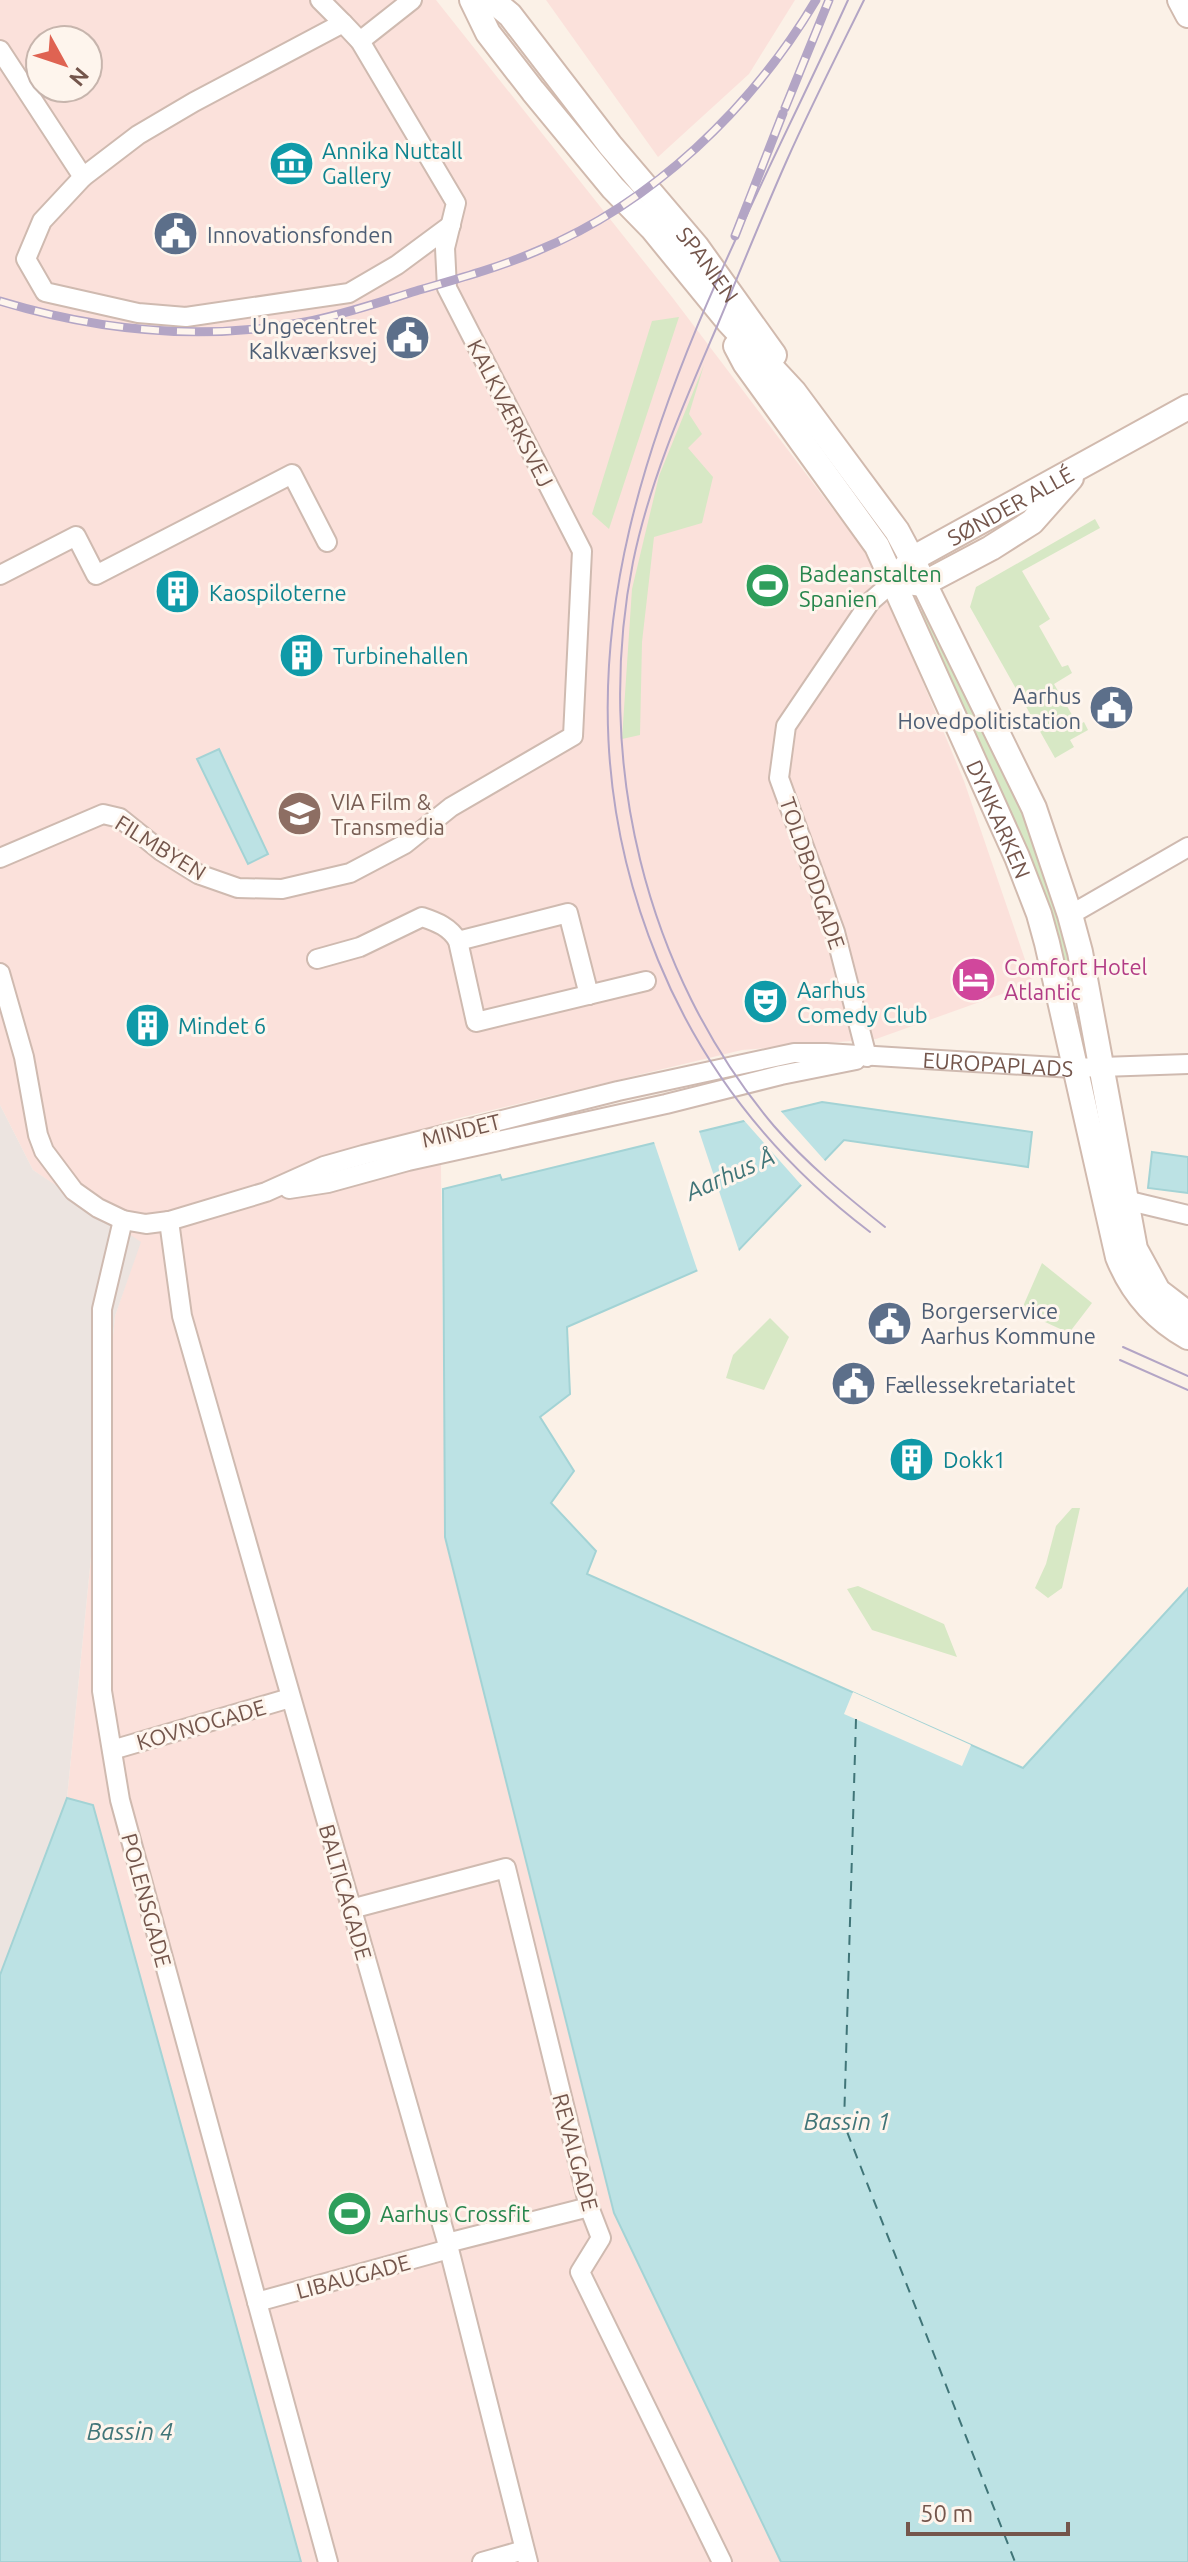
<svg xmlns="http://www.w3.org/2000/svg" width="1188" height="2562" font-family="Ubuntu,sans-serif">
<style>
.commercial{fill:#fbe1db;fill-rule:evenodd}
.industrial{fill:#ece4e0}
.green{fill:#d7e8c5}
.water{fill:#bce2e4;stroke:#a3d3d5;stroke-width:2}
.pier{fill:#fbf1e7}
.lines{fill:none;stroke-linecap:round;stroke-linejoin:round}
.ferry{stroke:#407578;stroke-width:2;stroke-dasharray:10 8;stroke-linecap:butt}
.street-casing{stroke:#cfbab0;stroke-width:22}
.secondary-casing{stroke:#d1baae;stroke-width:28}
.street{stroke:#fff;stroke-width:18}
.secondary{stroke:#fff;stroke-width:24}
.tram{stroke:#b3a5c5;stroke-width:2}
.rail-casing{stroke:#b3a5c5;stroke-width:9}
.rail{stroke:#fef5ed;stroke-width:6;stroke-dasharray:18;stroke-linecap:butt}
.labels{text-anchor:middle;dominant-baseline:central;stroke-width:6;stroke-linejoin:round;paint-order:stroke}
.culture-label{font-size:22px;fill:#0d838f;stroke:#fef5ed;text-anchor:start}
.service-label{font-size:22px;fill:#4e5e75;stroke:#fef5ed;text-anchor:start}
.street-label{font-size:22px;fill:#74564c;stroke:#fef5ed}
.leisure-label{font-size:22px;fill:#27864d;stroke:#fef5ed;text-anchor:start}
.education-label{font-size:22px;fill:#785e54;stroke:#fef5ed;text-anchor:start}
.hotel-label{font-size:22px;fill:#b23c85;stroke:#fef5ed;text-anchor:start}
.water-label{font-size:24px;font-style:italic;fill:#407578;stroke:#fef5ed}
</style>
<rect width="100%" height="100%" fill="#fbf1e7"/>
<!-- commercial -->
<path class="commercial" d="M 0,0 L 436,0 L 672,297 L 873,562 L 964,781 L 1033,983 L 876,1039 L 742,1050 L 442,1122 L 441,1169 L 445,1537 L 614,2213 L 781,2562 L 298,2562 L 93,1805 L 67,1798 L 115,1316 L 140,1242 L 33,1170 L 0,1105 ZM 40,40 L 88,40 L 88,88 L 40,88 Z
M 546,0 L 795,0 L 749,74 L 658,157 Z"/>
<!-- industrial -->
<path class="industrial" d="M 0,1105 L 33,1170 L 141,1242 L 115,1316 L 67,1798 L 0,1974 Z"/>
<!-- green -->
<path class="green" d="M 679,317 L 609,529 L 592,514 L 652,321 Z
M 704,365 L 689,414 L 702,434 L 688,448 L 713,477 L 702,523 L 654,537 L 642,642 L 640,735 L 622,739 L 632,589 L 659,476 Z
M 1095,519 L 1100,528 L 1022,571 L 1050,619 L 1039,626 L 1062,667 L 1068,665 L 1072,673 L 1054,684 L 1078,725 L 1084,722 L 1088,730 L 1070,740 L 1074,747 L 1055,758 L 970,607 L 976,587 Z
M 924,611 L 1025,813 L 1057,901 L 1078,1002 L 1071,1001 C 1045,866 979,742 920,619 L 922,612 Z
M 1042,1263 L 1092,1303 L 1069,1333 L 1021,1311 Z
M 770,1318 L 789,1337 L 764,1390 L 726,1378 L 733,1355 Z
M 1072,1508 L 1080,1508 L 1062,1588 L 1048,1598 L 1035,1588 L 1046,1564 L 1056,1526 Z
M 858,1586 L 944,1624 L 957,1657 L 872,1630 L 847,1589 Z"/>
<!-- water -->
<path class="water" d="M 219,749 L 268,854 L 248,864 L 197,759 Z
M 822,1102 L 1032,1132 L 1028,1167 L 844,1140 L 735,1254 L 567,1327 L 570,1394 L 540,1417 L 574,1471 L 551,1503 L 596,1551 L 587,1574 L 1023,1768 L 1188,1588 L 1188,2562 L 781,2562 L 614,2213 L 445,1537 L 443,1189 L 500,1175 L 502,1180 Z
M 1152,1152 L 1188,1157 L 1188,1193 L 1148,1188 Z
M 67,1798 L 93,1805 L 301,2562 L 0,2562 L 0,1975 Z"/>
<!-- pier -->
<path class="pier" d="M 778,1108 L 826,1162 L 803,1187 L 741,1117 Z
M 698,1128 L 740,1254 L 735,1259 L 699,1275 L 653,1139 Z
M 853,1692 L 971,1745 L 962,1766 L 844,1714 Z"/>
<g class="lines">
<!-- ferry -->
<path class="ferry" d="M 856,1719 L 844,2124 L 1015,2562"/>
<defs>
<g id="street">
<path d="M 320,0 L 343,23"/>
<path d="M 360,41 L 412,0"/>
<path d="M 0,50 L 83,177 L 138,135 L 194,102 L 343,23 L 360,41 L 456,203 L 445,248 L 447,288 L 582,551 L 573,736 L 451,807 L 405,844 L 350,873 L 282,889 L 238,888 L 198,874 L 161,851 L 120,818 L 103,814 L 0,858"/>
<path d="M 83,177 L 42,221 L 26,259 L 45,292 L 138,313 L 186,317 L 349,293 L 397,265 L 451,225"/>
<path d="M 0,575 L 76,536 L 96,575 L 292,474 L 327,542"/>
<path d="M 1070,915 L 1188,847"/>
<path d="M 458,941 L 568,913 L 589,995"/>
<path d="M 317,959 L 360,947 L 422,917 C 437,922 450,927 458,941 L 476,1022 L 646,981"/>
<path id="s1" d="M 0,973 L 24,1057 L 38,1135 L 44,1151 L 74,1191 L 98,1208 L 123,1220 L 146,1224 L 169,1221 L 266,1192 L 324,1166 L 363,1155 L 618,1091 L 794,1053 L 826,1053 L 1073,1068 L 1188,1064"/>
<path d="M 867,1057 L 835,932 L 779,778 L 786,726 L 870,602 L 894,581"/>
<path d="M 289,1189 L 328,1183 L 408,1161 L 666,1104 L 781,1075 L 856,1060"/>
<path d="M 1117,1198 L 1188,1215"/>
<path d="M 123,1220 L 102,1309 L 102,1691 L 120,1800 L 328,2562"/>
<path d="M 169,1221 L 182,1316 L 449,2249 L 528,2562"/>
<path d="M 112,1750 L 290,1698"/>
<path d="M 351,1909 L 506,1868 L 589,2207 L 601,2238 L 580,2272 L 722,2562"/>
<path d="M 447,2243 L 589,2207"/>
<path d="M 257,2302 L 449,2249"/>
<path d="M 482,2562 L 524,2550"/>
</g>
<g id="secondary">
<path d="M 472,0 L 488,33 L 533,91 L 613,188 L 652,228 L 728,321 L 794,392 L 897,531 L 912,559 L 1034,808 L 1070,915 L 1080,952 L 1135,1249 L 1158,1291 L 1188,1314"/>
<path id="s2" d="M 492,0 L 510,15 L 610,145 L 696,246 L 774,355"/>
<path d="M 1180,0 L 1188,15"/>
<path id="s3" d="M 736,346 L 745,363 L 877,546 L 1017,857 L 1039,914 L 1047,943 L 1118,1257 C 1132,1292 1154,1318 1188,1337"/>
<path id="s4" d="M 903,570 L 912,559 L 1188,407"/>
<path d="M 908,582 L 923,584 L 991,548 L 1032,522 L 1071,478"/>
</g>
</defs>
<!-- street casing -->
<use href="#street" class="street-casing"/>
<!-- secondary casing -->
<use href="#secondary" class="secondary-casing"/>
<!-- street -->
<use href="#street" class="street"/>
<!-- secondary -->
<use href="#secondary" class="secondary"/>
<!-- tram -->
<path class="tram" d="M 848,0 C 708,309 515,611 658,960 C 703,1070 775,1160 870,1232
M 864,0 C 838,53 811,106 787,160 C 763,214 741,269 718,324 C 685,401 650,479 633,562 C 594,758 644,972 774,1126 C 807,1164 846,1196 885,1227
M 1123,1347 L 1188,1376
M 1120,1360 L 1188,1390"/>
<defs>
<path id="rail" d="M 785,108 L 829,0
M 735,236 L 783,113
M 0,301 C 99,331 203,341 305,322 C 343,315 380,302 416,291 C 457,279 498,268 537,251 C 653,203 752,108 816,0"/>
</defs>
<!-- rail casing -->
<use href="#rail" class="rail-casing"/>
<!-- rail -->
<use href="#rail" class="rail"/>
</g>
<!-- icons -->
<defs>
<symbol id="museum-disc" viewBox="-11 -11 22 22"><circle r="9.5" fill="#0f9aa8" stroke="#fef5ed"/><path d="M0-6L6-3V-2H-6V-3ZM-5-1h2V3h-2ZM-1-1h2V3h-2ZM3-1h2V3H3ZM-6 4H6V6H-6Z" fill="#fff"/></symbol>
<symbol id="civic-disc" viewBox="-11 -11 22 22"><circle r="9.5" fill="#5c6f8a" stroke="#fef5ed"/><path d="M-.6-6.5H3V-4.5H.6V-3L4-1V1h2V6H-6V1h2V-1L-.6-3ZM-1.2 2.5V6h2.4V2.5Z" fill="#fff"/></symbol>
<symbol id="stadium-disc" viewBox="-11 -11 22 22"><circle r="9.5" fill="#2e9e5b" stroke="#fef5ed"/><path d="M0-5a6.5 5 0 1 0 0 10a6.5 5 0 1 0 0-10ZM-3.5-1.8h7v3.6h-7Z" fill="#fff"/></symbol>
<symbol id="building-disc" viewBox="-11 -11 22 22"><circle r="9.5" fill="#0f9aa8" stroke="#fef5ed"/><path d="M-4-6H4V6H1V3H-1V6H-4ZM-2.5-4.3h1.7v1.8h-1.7ZM.8-4.3h1.7v1.8H.8ZM-2.5-1h1.7V.8h-1.7ZM.8-1h1.7V.8H.8Z" fill="#fff"/></symbol>
<symbol id="university-disc" viewBox="-11 -11 22 22"><circle r="9.5" fill="#8d6e63" stroke="#fef5ed"/><path d="M0-5L7-2L0 1L-7-2ZM-4 1L0 2.5L4 1V4Q0 6-4 4Z" fill="#fff"/></symbol>
<symbol id="hotel-disc" viewBox="-11 -11 22 22"><circle r="9.5" fill="#d1479c" stroke="#fef5ed"/><path d="M-6-4.5h1.5V1H6V5H4.5V3h-9V5H-6ZM-4 0a1.8 1.8 0 1 1 3.6 0ZM.5 0V-2.5h3Q6-2.5 6 0Z" fill="#fff"/></symbol>
<symbol id="theatre-disc" viewBox="-11 -11 22 22"><circle r="9.5" fill="#0f9aa8" stroke="#fef5ed"/><path d="M-5-5.5Q0-4 5-5.5V0Q5 5 0 6Q-5 5-5 0ZM-3.3-2.5H-1v1.5H-3.3ZM1-2.5H3.3v1.5H1ZM-2.8 1Q0 5.5 2.8 1Z" fill="#fff"/></symbol>
</defs>
<g fill-rule="evenodd">
<use href="#museum-disc" x="266" y="138" width="51" height="51"/>
<use href="#civic-disc" x="150" y="208" width="51" height="51"/>
<use href="#civic-disc" x="382" y="312" width="51" height="51"/>
<use href="#stadium-disc" x="742" y="560" width="51" height="51"/>
<use href="#building-disc" x="152" y="566" width="51" height="51"/>
<use href="#building-disc" x="276" y="630" width="51" height="51"/>
<use href="#civic-disc" x="1086" y="682" width="51" height="51"/>
<use href="#university-disc" x="274" y="788" width="51" height="51"/>
<use href="#hotel-disc" x="948" y="954" width="51" height="51"/>
<use href="#theatre-disc" x="740" y="976" width="51" height="51"/>
<use href="#building-disc" x="122" y="1000" width="51" height="51"/>
<use href="#civic-disc" x="864" y="1298" width="51" height="51"/>
<use href="#civic-disc" x="828" y="1358" width="51" height="51"/>
<use href="#building-disc" x="886" y="1434" width="51" height="51"/>
<use href="#stadium-disc" x="324" y="2188" width="51" height="51"/>
</g>
<g class="labels">
<!-- culture labels -->
<g class="culture-label">
<text x="322" y="150">Annika Nuttall<tspan x="322" dy="25">Gallery</tspan></text>
<text x="209" y="592">Kaospiloterne</text>
<text x="333" y="655">Turbinehallen</text>
<text x="797" y="989">Aarhus<tspan x="797" dy="25">Comedy Club</tspan></text>
<text x="178" y="1025">Mindet 6</text>
<text x="943" y="1459">Dokk1</text>
</g>
<!-- service labels -->
<g class="service-label">
<text x="207" y="234">Innovationsfonden</text>
<text x="377" y="325" text-anchor="end">Ungecentret<tspan x="377" dy="25">Kalkværksvej</tspan></text>
<text x="1081" y="695" text-anchor="end">Aarhus<tspan x="1081" dy="25">Hovedpolitistation</tspan></text>
<text x="921" y="1310">Borgerservice<tspan x="921" dy="25">Aarhus Kommune</tspan></text>
<text x="885" y="1384">Fællessekretariatet</text>
</g>
<!-- street labels -->
<g class="street-label">
<text stroke="none"><textPath href="#s2" startOffset="342">SPANIEN</textPath></text>
<text transform="translate(511 413) rotate(63)">KALKVÆRKSVEJ</text>
<text stroke="none"><textPath href="#s4" startOffset="126">SØNDER ALLÉ</textPath></text>
<text stroke="none"><textPath href="#s3" startOffset="544">DYNKARKEN</textPath></text>
<text transform="translate(161 847) rotate(32)">FILMBYEN</text>
<text transform="translate(813 873) rotate(71)">TOLDBODGADE</text>
<text stroke="none"><textPath href="#s1" startOffset="1190">EUROPAPLADS</textPath></text>
<text transform="translate(461 1130) rotate(-14)">MINDET</text>
<text transform="translate(201 1724) rotate(-16)">KOVNOGADE</text>
<text transform="translate(346 1892) rotate(74)">BALTICAGADE</text>
<text transform="translate(147 1900) rotate(75)">POLENSGADE</text>
<text transform="translate(576 2152) rotate(75)">REVALGADE</text>
<text transform="translate(353 2276) rotate(-15)">LIBAUGADE</text>
</g>
<!-- leisure labels -->
<g class="leisure-label">
<text x="799" y="573">Badeanstalten<tspan x="799" dy="25">Spanien</tspan></text>
<text x="380" y="2213">Aarhus Crossfit</text>
</g>
<!-- education labels -->
<g class="education-label">
<text x="331" y="801">VIA Film &amp;<tspan x="331" dy="25">Transmedia</tspan></text>
</g>
<!-- hotel labels -->
<g class="hotel-label">
<text x="1004" y="966">Comfort Hotel<tspan x="1004" dy="25">Atlantic</tspan></text>
</g>
<!-- water labels -->
<g class="water-label">
<text transform="translate(730 1174) rotate(-24)">Aarhus Å</text>
<text x="847" y="2121">Bassin 1</text>
<text x="130" y="2431">Bassin 4</text>
</g>
</g>
<!-- north arrow -->
<g transform="translate(64 64) rotate(130)"><circle r="38" fill="#fef5ed" stroke="#c7b5ad" stroke-width="2"/>
<path d="M0-6L14 30L0 20L-14 30Z" fill="#df6352"/>
<text y="-12" font-size="22" font-weight="bold" text-anchor="middle" fill="#74564c">N</text>
</g>
<!-- scale -->
<path d="M908 2522v12h160v-12" fill="none" stroke="#74564c" stroke-width="4"/>
<text x="920" y="2522" font-size="24" fill="#74564c" stroke="#fef5ed" stroke-width="6" paint-order="stroke">50 m</text>
</svg>
